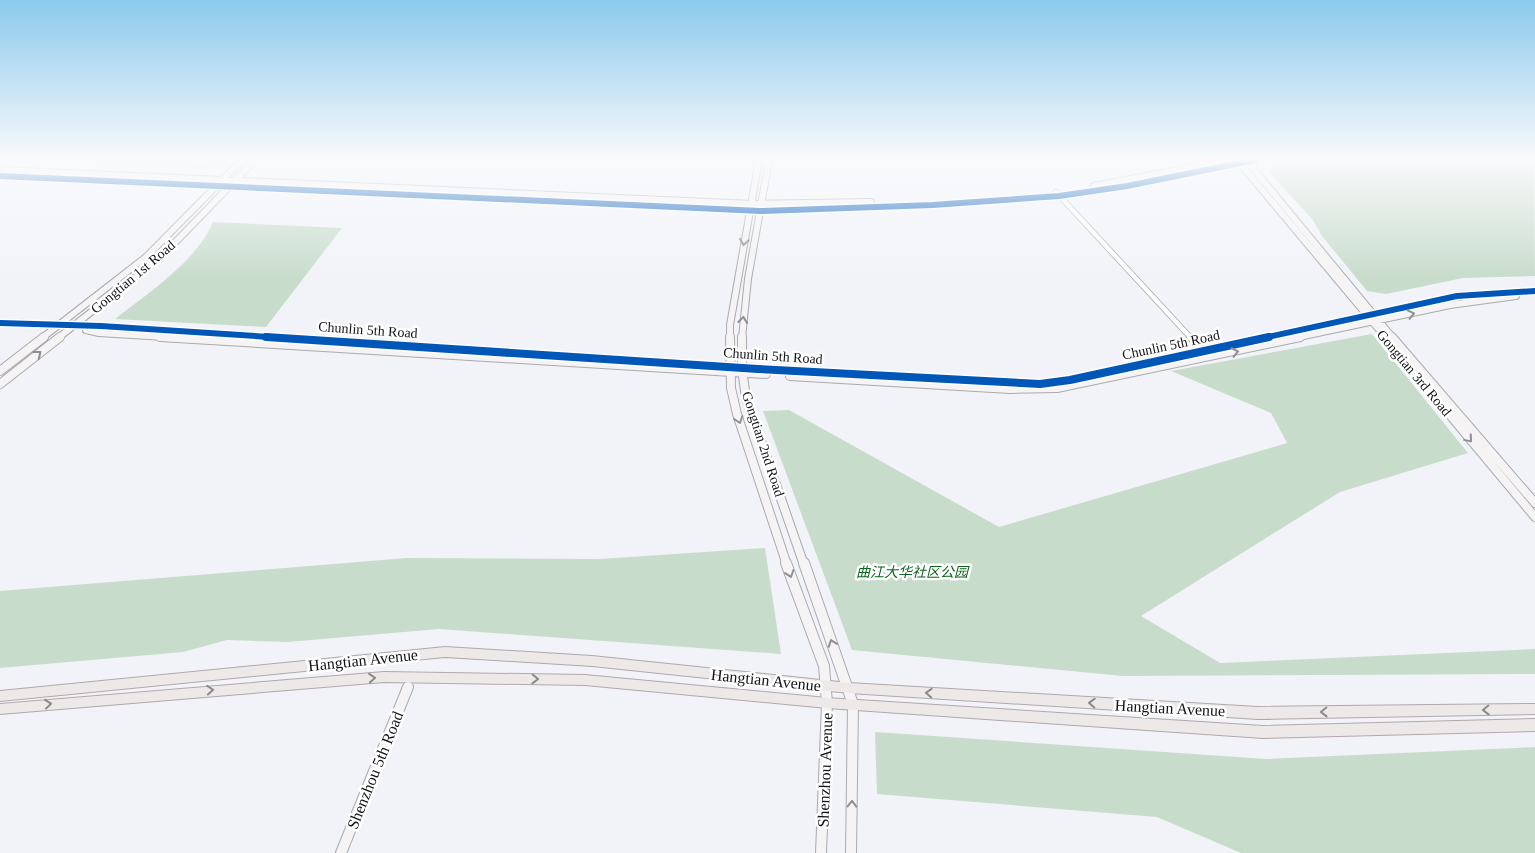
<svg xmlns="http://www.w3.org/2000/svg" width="1535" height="853" font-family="'Times New Roman','Noto Sans SC',serif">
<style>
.green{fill:#c8dccb}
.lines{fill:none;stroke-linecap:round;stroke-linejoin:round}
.street-far1-casing{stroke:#a9aaae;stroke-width:6}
.street-casing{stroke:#a9aaae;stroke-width:8}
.secondary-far2-casing{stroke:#a9aaae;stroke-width:8}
.secondary-far1-casing{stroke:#a9aaae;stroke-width:10}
.secondary-casing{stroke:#a9aaae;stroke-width:12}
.primary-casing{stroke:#b1a8aa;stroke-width:2}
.street-far1{stroke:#fdfdfe;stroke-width:4.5}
.street{stroke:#fdfdfe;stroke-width:5.5}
.secondary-far2{stroke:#f5f3f4;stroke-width:6}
.secondary-far1{stroke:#f5f3f4;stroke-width:8}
.secondary{stroke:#f5f3f4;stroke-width:10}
.primary{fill:#eee9e9;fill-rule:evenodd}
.cycleway-far1-casing{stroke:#fff;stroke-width:9}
.cycleway-casing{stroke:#fff;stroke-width:11}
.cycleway-far1{stroke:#0057b8;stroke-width:6}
.cycleway{stroke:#0057b8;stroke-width:8}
.oneway{stroke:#8f8e91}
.oneway2{stroke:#8b898a}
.labels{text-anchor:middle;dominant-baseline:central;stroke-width:5;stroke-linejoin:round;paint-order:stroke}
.street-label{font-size:14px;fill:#121317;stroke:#fff}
.park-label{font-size:14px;font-style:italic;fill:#0b621a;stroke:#fff}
.near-street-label{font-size:16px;fill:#121317;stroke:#fff}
</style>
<rect width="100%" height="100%" fill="#f2f3f8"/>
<!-- green -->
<path class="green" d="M 45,160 L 226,160 L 210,168 L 42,161 Z
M 1286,160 L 1534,160 L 1535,276 L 1463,278 L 1386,294 L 1367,291 L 1322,236 L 1313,220 L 1269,172 L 1273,164 Z
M 213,222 L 342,228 L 266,327 L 115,319 C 148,293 197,261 213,222 Z
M 1372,334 L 1468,453 L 1340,492 L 1141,616 L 1220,663 L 1535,649 L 1535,674 L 1123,676 L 852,650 L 763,411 L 789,410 L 999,527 L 1287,443 L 1271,413 L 1171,371 Z
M 765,548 L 781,654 L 439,629 L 288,642 L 227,640 L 183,652 L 0,668 L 0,591 L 407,558 L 600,559 Z
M 875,732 L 1266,759 L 1535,747 L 1535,853 L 1241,853 L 1157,817 L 877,794 Z"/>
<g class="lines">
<defs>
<path id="street-far1" d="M 1056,192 L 1191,338"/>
<path id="street" d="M 1190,337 L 1204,352"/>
<path id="secondary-far2" d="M 1246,160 L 1393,338
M 1238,161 L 1386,338
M 0,170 L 752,204 L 871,202
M 0,176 L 761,211 L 932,205 L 1059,196 L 1127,186 L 1255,160
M 1094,186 L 1230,160
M 0,323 L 101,326 L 285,338
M 86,330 L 99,333 L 181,338
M 42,338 L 146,257 L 242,160
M 58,338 L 160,258 L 255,160
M 730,338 L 730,325 L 759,160
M 742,338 L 748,279 L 769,160
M 1263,338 L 1457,296 L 1535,291
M 1294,338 L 1450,305 L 1516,296"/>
<path id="secondary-far1" d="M 160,337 L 766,374
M 266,337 L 758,369 L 1040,384 L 1070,380 L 1269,337
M 730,337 L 731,388 L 737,414 L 787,565
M 742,337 L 742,369 L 746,398 L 804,565
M 1385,337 L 1535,517
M 1392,337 L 1535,503
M 0,371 L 44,337
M 790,376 L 1010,389 L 1057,388 L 1300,337
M 0,384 L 60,337"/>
<path id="secondary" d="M 786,563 L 824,666 L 827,703 L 821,853
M 804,563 L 853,704 L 851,853
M 341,853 L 408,687"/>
<path id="primary" d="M 445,647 L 592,656 L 849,683 L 1258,707 L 1535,704 L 1535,714 L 1258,719 L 849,693 L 592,666 L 445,657 L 0,701 L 0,691 Z
M 384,672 L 585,675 L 827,698 L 1263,726 L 1535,719 L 1535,731 L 1263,738 L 827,708 L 585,685 L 384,682 L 0,714 L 0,704 Z"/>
</defs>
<!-- street-far1 casing -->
<use href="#street-far1" class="street-far1-casing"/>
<!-- street casing -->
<use href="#street" class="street-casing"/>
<!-- secondary-far2 casing -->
<use href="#secondary-far2" class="secondary-far2-casing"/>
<!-- secondary-far1 casing -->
<use href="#secondary-far1" class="secondary-far1-casing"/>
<!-- secondary casing -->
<use href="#secondary" class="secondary-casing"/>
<!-- primary casing -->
<use href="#primary" class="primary-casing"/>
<!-- street-far1 -->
<use href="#street-far1" class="street-far1"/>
<!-- street -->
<use href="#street" class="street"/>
<!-- secondary-far2 -->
<use href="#secondary-far2" class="secondary-far2"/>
<!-- secondary-far1 -->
<use href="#secondary-far1" class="secondary-far1"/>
<!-- secondary -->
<use href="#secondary" class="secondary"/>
<!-- primary -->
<use href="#primary" class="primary"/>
<defs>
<path id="cycleway-far1" d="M 0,176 L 761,211 L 932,205 L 1059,196 L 1127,186 L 1255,160
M 0,323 L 101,326 L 285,338
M 1263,338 L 1457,296 L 1535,291"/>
<path id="cycleway" d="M 266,337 L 758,369 L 1040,384 L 1070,380 L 1269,337"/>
</defs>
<!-- cycleway-far1 casing -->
<use href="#cycleway-far1" class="cycleway-far1-casing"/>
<!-- cycleway casing -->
<use href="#cycleway" class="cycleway-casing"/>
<!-- cycleway-far1 -->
<use href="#cycleway-far1" class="cycleway-far1"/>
<!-- cycleway -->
<use href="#cycleway" class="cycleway"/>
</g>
<!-- one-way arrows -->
<defs><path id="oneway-chevron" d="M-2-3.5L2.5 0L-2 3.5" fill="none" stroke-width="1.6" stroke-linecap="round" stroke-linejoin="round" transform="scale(1.25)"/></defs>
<g class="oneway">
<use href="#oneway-chevron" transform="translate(744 242) rotate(99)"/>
<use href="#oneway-chevron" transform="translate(1411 314) rotate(-13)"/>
<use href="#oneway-chevron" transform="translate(743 320) rotate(-83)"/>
<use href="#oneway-chevron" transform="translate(1235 352) rotate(-12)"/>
<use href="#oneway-chevron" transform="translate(38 354) rotate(-38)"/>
<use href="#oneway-chevron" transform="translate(739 420) rotate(72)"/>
<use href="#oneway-chevron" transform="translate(1469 439) rotate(50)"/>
<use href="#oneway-chevron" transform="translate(790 574) rotate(71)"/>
<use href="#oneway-chevron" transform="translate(832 643) rotate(-110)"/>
<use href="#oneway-chevron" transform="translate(852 804) rotate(-89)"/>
</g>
<g class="oneway2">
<use href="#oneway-chevron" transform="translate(372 678) rotate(-5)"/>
<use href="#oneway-chevron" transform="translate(535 679) rotate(1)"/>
<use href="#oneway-chevron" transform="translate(210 690) rotate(-5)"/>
<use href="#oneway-chevron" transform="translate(929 693) rotate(-177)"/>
<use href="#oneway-chevron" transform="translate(1092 703) rotate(-177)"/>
<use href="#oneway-chevron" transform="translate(48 704) rotate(-6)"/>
<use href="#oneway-chevron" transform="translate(1486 710) rotate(179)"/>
<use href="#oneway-chevron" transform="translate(1324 712) rotate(179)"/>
</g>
<!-- sky -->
<linearGradient id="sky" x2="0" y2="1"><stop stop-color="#8bcaec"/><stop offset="0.57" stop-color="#f9fafc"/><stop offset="1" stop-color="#f9fafc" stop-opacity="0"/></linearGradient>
<rect width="1535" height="279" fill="url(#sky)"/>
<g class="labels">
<!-- street labels -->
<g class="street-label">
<text transform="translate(133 277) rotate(-40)">Gongtian 1st Road</text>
<text transform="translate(368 330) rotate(4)">Chunlin 5th Road</text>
<text transform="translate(1171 345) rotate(-12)">Chunlin 5th Road</text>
<text transform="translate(773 356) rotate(4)">Chunlin 5th Road</text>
<text transform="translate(1414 373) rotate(50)">Gongtian 3rd Road</text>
<text transform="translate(763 444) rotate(72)">Gongtian 2nd Road</text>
</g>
<!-- park labels -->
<g class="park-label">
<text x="912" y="572">曲江大华社区公园</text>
</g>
<!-- near-street labels -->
<g class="near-street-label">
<text transform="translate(363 660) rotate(-6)">Hangtian Avenue</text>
<text transform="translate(766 680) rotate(6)">Hangtian Avenue</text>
<text transform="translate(1170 708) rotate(3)">Hangtian Avenue</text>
<text transform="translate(375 770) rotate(-68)">Shenzhou 5th Road</text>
<text transform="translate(825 770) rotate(-88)">Shenzhou Avenue</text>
</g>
</g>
</svg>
